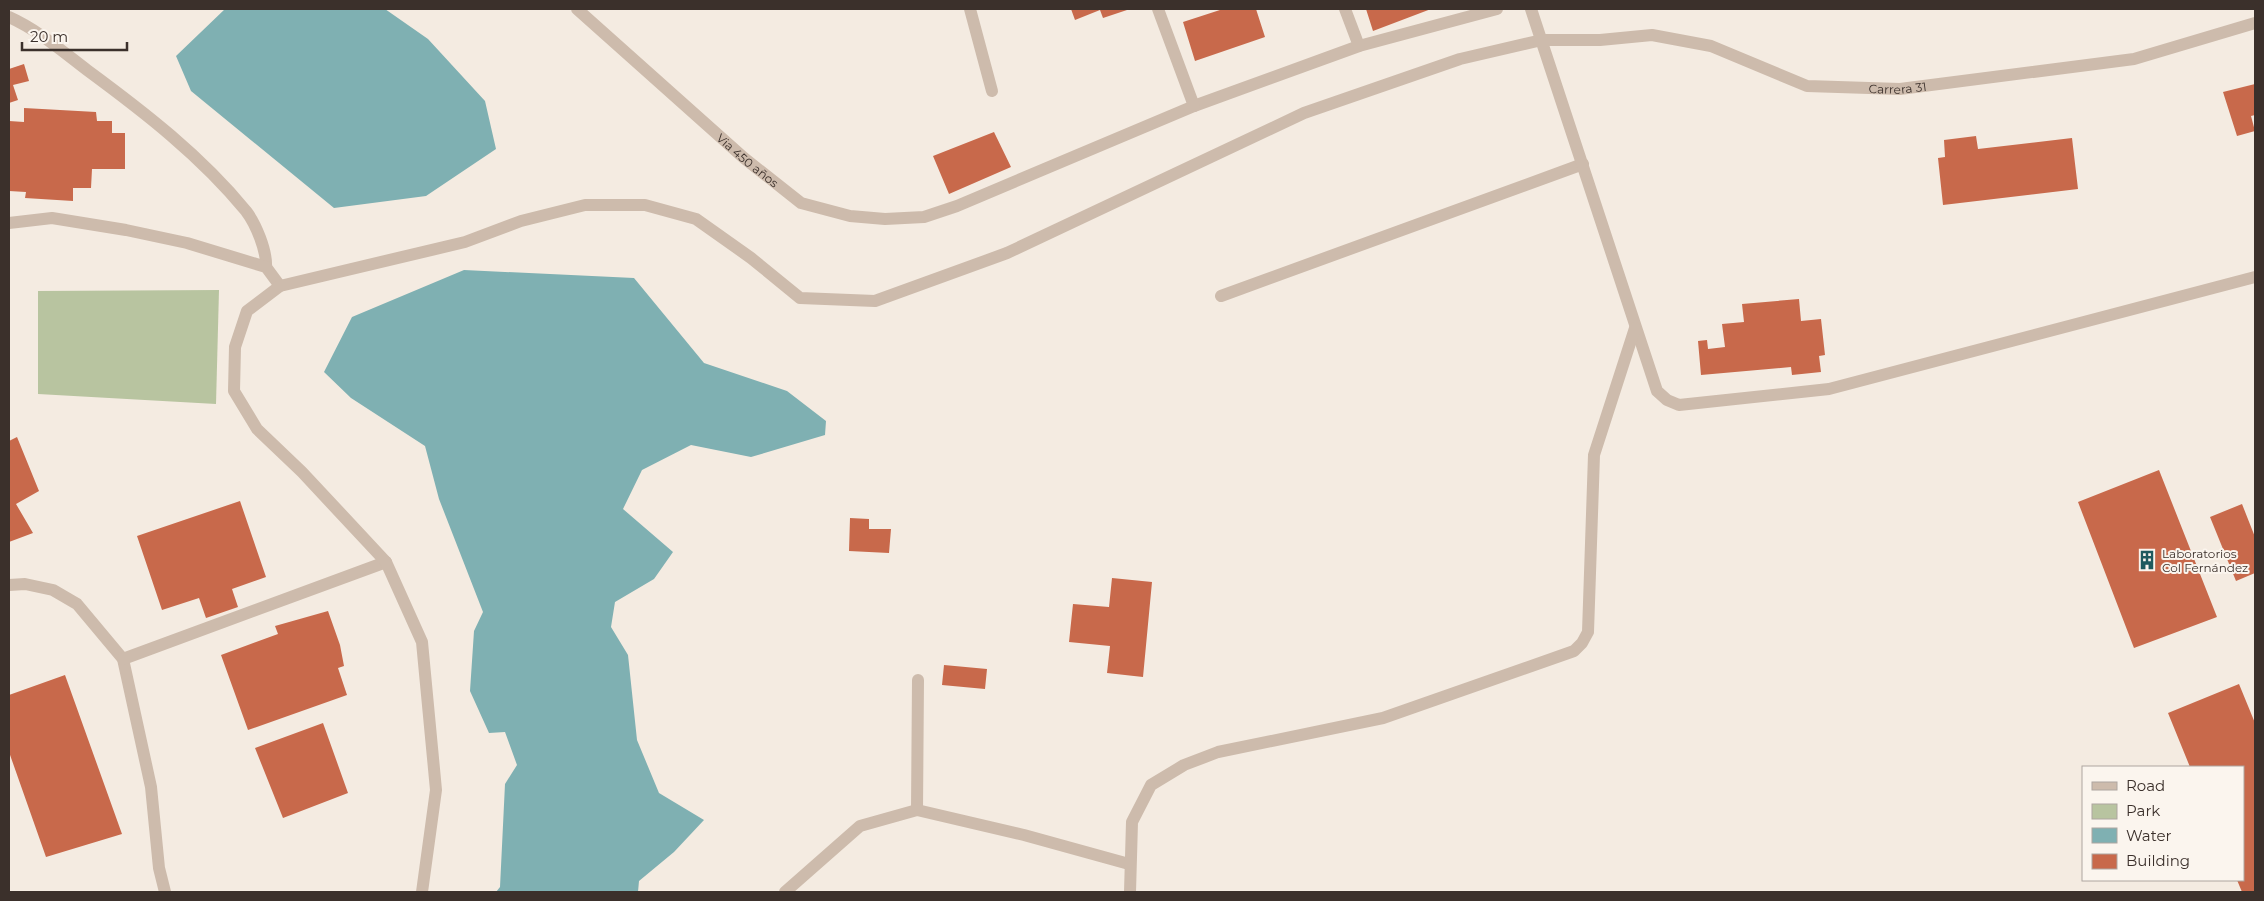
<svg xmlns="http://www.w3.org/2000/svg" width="2264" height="901" font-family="Montserrat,sans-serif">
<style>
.green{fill:#b8c4a0}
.water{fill:#7fb0b2}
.building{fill:#c8694b}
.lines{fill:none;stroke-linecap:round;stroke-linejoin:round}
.lane{stroke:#cdbbac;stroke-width:12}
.street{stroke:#cdbbac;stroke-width:12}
.labels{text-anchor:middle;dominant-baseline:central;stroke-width:4;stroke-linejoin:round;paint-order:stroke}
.street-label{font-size:12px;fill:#3b302b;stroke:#fbf5ee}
.poi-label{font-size:12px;fill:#3b302b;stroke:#fbf5ee;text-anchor:start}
</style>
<rect width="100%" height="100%" fill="#f4ebe1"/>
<!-- green -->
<path class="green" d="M 219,290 L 216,404 L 38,394 L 38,291 Z"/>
<!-- water -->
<path class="water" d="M 225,9 L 385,9 L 428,39 L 485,101 L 496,149 L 426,196 L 334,208 L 191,91 L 176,56 Z
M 464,270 L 634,278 L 704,363 L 787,391 L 826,421 L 825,435 L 751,457 L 691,445 L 642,470 L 623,509 L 673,552 L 654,579 L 615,602 L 611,627 L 628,655 L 637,740 L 659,793 L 704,820 L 674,852 L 639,881 L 638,892 L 496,892 L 500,887 L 505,784 L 517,765 L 505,732 L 489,733 L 470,691 L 474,631 L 483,612 L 439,499 L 425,446 L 351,398 L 324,372 L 352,317 Z"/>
<!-- building -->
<path class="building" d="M 1071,9 L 1130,9 L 1103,18 L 1100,10 L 1075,20 Z
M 1223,9 L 1256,9 L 1265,37 L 1195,61 L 1183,22 Z
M 1366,9 L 1431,9 L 1373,31 Z
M 24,64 L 29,81 L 13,85 L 18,100 L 9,103 L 9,69 Z
M 2255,84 L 2255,115 L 2251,116 L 2255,131 L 2237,136 L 2223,92 Z
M 24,108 L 96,112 L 97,121 L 112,121 L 112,133 L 125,133 L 125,169 L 92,169 L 91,188 L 73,188 L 73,201 L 25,198 L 26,192 L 9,191 L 9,121 L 24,122 Z
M 994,132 L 1011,167 L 949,194 L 933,156 Z
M 1976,136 L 1978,149 L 2072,138 L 2078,189 L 1943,205 L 1938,158 L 1945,157 L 1944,140 Z
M 1799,299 L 1801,321 L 1821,319 L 1825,355 L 1819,356 L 1821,372 L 1792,375 L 1791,367 L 1701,375 L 1698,341 L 1707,340 L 1708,349 L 1725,347 L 1722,324 L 1744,322 L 1742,304 Z
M 17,437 L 39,491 L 16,504 L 33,533 L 9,542 L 9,441 Z
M 2159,470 L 2217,617 L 2134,648 L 2078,502 Z
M 240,501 L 266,577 L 232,589 L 238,607 L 206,618 L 199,598 L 162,610 L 137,536 Z
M 2242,504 L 2255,537 L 2255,573 L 2236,581 L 2210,517 Z
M 850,518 L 869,519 L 869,529 L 891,529 L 889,553 L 849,551 Z
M 1112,578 L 1152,582 L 1143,677 L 1107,673 L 1110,646 L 1069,642 L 1073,604 L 1109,607 Z
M 328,611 L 340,645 L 344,666 L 338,668 L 347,695 L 248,730 L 221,655 L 278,634 L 275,626 Z
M 944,665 L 987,669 L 985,689 L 942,685 Z
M 65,675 L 122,834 L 46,857 L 9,752 L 9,695 Z
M 2239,684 L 2255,723 L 2255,892 L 2242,892 L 2237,880 L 2243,880 L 2243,767 L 2190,767 L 2168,713 Z
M 323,723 L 348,793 L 283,818 L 255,748 Z"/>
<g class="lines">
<!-- lane -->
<path class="lane" d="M 1221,296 L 1583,164"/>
<!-- street -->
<g class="street">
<path id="s1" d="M 577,9 L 744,158 L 801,203 L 850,216 L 885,219 L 924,217 L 957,206 L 1194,106 L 1359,46 L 1497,9"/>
<path d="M 970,9 L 992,91"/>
<path d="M 1158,9 L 1194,106"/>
<path d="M 1345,9 L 1359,46"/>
<path d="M 1531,9 L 1657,391 L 1667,400 L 1679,405 L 1829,389 L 2255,277"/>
<path d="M 9,17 C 38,30 62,51 87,70 C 144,112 201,156 246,211 C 256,224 267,251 266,267"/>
<path d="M 9,223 L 52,218 L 126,230 L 187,243 L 266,267 L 280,286"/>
<path d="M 9,585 L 25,584 L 53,590 L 77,604 L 123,659 L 151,787 L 159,868 L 165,892"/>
<path d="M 123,659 L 386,562"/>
<path d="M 917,810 L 918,680"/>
<path id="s2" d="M 422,892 L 436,790 L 422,642 L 386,562 L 302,472 L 257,429 L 234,391 L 235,347 L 247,311 L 280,286 L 465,242 L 521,221 L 585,205 L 645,205 L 696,219 L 751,258 L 800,298 L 875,301 L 1007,253 L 1304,113 L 1460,59 L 1542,40 L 1600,40 L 1652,35 L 1711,46 L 1807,86 L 1900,89 L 2134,59 L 2255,23"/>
<path d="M 785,892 L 860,826 L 917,810 L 1024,835 L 1129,864"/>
<path d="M 1130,892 L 1132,822 L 1151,785 L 1184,765 L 1218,752 L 1383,718 L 1574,651 L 1582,643 L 1588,632 L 1594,455 L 1635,328"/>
</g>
</g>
<!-- icons -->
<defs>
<symbol id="building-bare" viewBox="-9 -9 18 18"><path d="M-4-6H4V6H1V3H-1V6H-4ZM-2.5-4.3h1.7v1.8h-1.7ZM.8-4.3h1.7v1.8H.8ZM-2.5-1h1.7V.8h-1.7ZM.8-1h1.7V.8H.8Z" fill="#1f5a5e" stroke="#fbf5ee" stroke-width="2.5" paint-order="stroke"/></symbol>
</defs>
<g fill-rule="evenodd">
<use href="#building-bare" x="2133" y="546" width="28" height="28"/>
</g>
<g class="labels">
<!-- street labels -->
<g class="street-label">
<text stroke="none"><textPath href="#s2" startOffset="2410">Carrera 31</textPath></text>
<text stroke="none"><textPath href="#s1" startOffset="228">Via 450 años</textPath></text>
</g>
<!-- poi labels -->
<g class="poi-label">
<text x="2162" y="553">Laboratorios<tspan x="2162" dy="14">Col Fernández</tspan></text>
</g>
</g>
<!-- border -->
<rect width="2264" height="901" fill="none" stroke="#3b302b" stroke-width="20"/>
<!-- legend -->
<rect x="2082" y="766" width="162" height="115" fill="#fbf5ee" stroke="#aea6a0"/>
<rect x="2092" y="782" width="25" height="8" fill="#cdbbac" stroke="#aea6a0"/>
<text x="2126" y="791" font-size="15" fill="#3b302b">Road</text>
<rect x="2092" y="804" width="25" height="15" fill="#b8c4a0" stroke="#aea6a0"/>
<text x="2126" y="816" font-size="15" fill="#3b302b">Park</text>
<rect x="2092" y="828" width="25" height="15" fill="#7fb0b2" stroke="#aea6a0"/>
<text x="2126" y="841" font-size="15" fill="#3b302b">Water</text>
<rect x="2092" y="854" width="25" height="15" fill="#c8694b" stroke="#aea6a0"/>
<text x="2126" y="866" font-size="15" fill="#3b302b">Building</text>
<!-- scale -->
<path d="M22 42v8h105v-8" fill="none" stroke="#3b302b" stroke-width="2.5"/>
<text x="30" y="42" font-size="15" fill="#3b302b" stroke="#fbf5ee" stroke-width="4" paint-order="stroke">20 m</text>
</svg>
